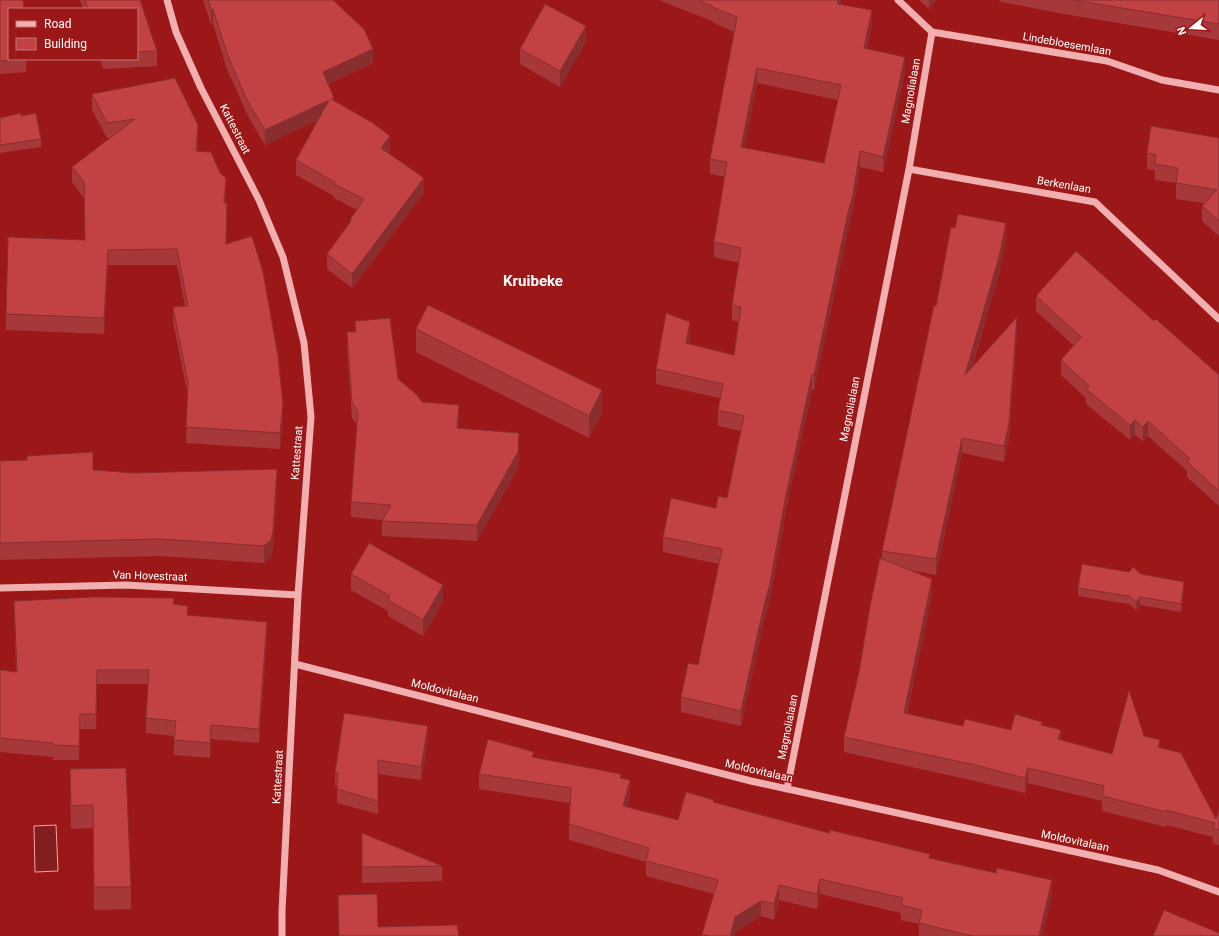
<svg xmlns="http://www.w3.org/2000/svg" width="1219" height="936" font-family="Roboto,sans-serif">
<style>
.water{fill:#831e1e;stroke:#f4a1a4}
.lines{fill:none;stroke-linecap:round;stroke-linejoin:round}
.minor{stroke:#f2afb0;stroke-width:7}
.wall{fill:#a7383a;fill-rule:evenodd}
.shaded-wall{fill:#882e2f}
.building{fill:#c24143;stroke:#882e2f;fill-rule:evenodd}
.labels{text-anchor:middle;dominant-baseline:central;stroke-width:3;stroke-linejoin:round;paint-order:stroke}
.street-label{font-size:11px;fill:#fff;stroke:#9c1818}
.district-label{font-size:15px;font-weight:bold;fill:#fff;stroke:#9c1818}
</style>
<rect width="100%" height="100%" fill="#9c1818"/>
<!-- water -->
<path class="water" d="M 56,825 L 58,871 L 35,872 L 34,826 Z"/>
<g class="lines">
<!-- minor -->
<path class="minor" d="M 167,0 L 176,32 L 201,88 L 259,200 L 283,257 L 304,343 L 311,417 L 298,595 L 282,911 L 282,936
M 898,0 L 932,32
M 932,32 L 1107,61 L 1162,80 L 1219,90
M 909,169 L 1095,202 L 1219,319
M 0,588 L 126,585 L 298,595
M 295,664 L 751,781 L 1158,870 L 1219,892
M 787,789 L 909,169 L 932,32"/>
</g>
<!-- wall -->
<path class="wall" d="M 0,0 L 26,59 L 26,72 L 0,74 Z
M 80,0 L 140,0 L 157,51 L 157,66 L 103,69 L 100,59 L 137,59 L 137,9 L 83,9 Z
M 203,0 L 333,0 L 373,63 L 328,84 L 334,100 L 390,151 L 389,153 L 424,192 L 352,288 L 327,269 L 327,254 L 350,223 L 350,220 L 357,210 L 334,198 L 334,196 L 296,175 L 296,160 L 318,120 L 265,145 L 248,116 L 227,69 L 213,24 L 211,24 Z
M 659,0 L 841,0 L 841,4 L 872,26 L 867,49 L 905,72 L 883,172 L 860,167 L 853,209 L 848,229 L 814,390 L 812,390 L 786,510 L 770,598 L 762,629 L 741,726 L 681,712 L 681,697 L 698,665 L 719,564 L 663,552 L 663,537 L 716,508 L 727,498 L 741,431 L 718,426 L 718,410 L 720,398 L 656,384 L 656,369 L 690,337 L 689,344 L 734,355 L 738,322 L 732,320 L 732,305 L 739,263 L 714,257 L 714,242 L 725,177 L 710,174 L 710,159 L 734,32 L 712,22 L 712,21 ZM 757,83 L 838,100 L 824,163 L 744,148 Z
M 919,0 L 937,0 L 929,9 Z
M 998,0 L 1219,0 L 1219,40 L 1059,13 L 1001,2 L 1001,1 Z
M 586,42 L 560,87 L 520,64 L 520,49 Z
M 92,94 L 198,141 L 198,151 L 226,194 L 225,203 L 226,244 L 283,420 L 280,449 L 186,443 L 188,396 L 173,322 L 173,307 L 185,306 L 177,265 L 108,265 L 104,334 L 6,330 L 6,314 L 85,240 L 84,198 L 72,182 L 72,167 L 110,138 L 107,138 L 92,110 Z
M 21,116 L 41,139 L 41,147 L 0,153 L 0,118 Z
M 1219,138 L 1219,236 L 1202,221 L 1202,206 L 1204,203 L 1176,199 L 1176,183 L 1155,180 L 1155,170 L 1147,169 L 1147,153 Z
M 1006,238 L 999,273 L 972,368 L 1017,332 L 1009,438 L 1004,462 L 962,453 L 936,575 L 914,571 L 932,594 L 907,714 L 963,726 L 1011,730 L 1042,725 L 1061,740 L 1112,754 L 1144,736 L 1160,748 L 1216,819 L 1219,810 L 1219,845 L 1213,843 L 1213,837 L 1166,825 L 1166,827 L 1102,811 L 1102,801 L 1028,783 L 1025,793 L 975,781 L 844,752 L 844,737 L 859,672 L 882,559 L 882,551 L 936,306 Z
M 1036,296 L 1154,321 L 1219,375 L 1219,506 L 1187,477 L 1187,471 L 1148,436 L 1143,441 L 1135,435 L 1130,440 L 1086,404 L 1086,398 L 1061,375 L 1061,360 L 1074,346 L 1036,311 Z
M 355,321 L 398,379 L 422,402 L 459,420 L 458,428 L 519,448 L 518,468 L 477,541 L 382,536 L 382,520 L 351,517 L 351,502 L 357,425 L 352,418 L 347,348 L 347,332 L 355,332 Z
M 416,329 L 602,413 L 589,438 L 416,352 Z
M 0,461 L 93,470 L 277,486 L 273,548 L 271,557 L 264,563 L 160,556 L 0,560 Z
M 351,574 L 443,601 L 423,636 L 388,616 L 388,611 L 351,590 Z
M 1141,574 L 1184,590 L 1181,612 L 1140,605 L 1136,610 L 1129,604 L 1078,596 L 1078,588 Z
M 14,601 L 174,604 L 188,615 L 267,637 L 259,743 L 211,739 L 210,758 L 174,755 L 174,736 L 146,733 L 146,718 L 148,684 L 97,684 L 96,729 L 80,729 L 79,760 L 53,760 L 53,757 L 0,752 L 0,670 L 16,672 Z
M 428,740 L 421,780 L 378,774 L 378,814 L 337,803 L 337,786 L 335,786 L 335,772 Z
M 534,758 L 621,778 L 630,796 L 627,807 L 678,820 L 714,803 L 829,833 L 930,858 L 1052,895 L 1042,936 L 919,936 L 919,924 L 901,920 L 901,913 L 820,894 L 817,909 L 779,900 L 774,920 L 761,916 L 735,932 L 734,936 L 702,936 L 702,934 L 714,894 L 646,876 L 646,862 L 569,840 L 569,824 L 570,803 L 479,789 L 479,774 Z
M 126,768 L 131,887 L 131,909 L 94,910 L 93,828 L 71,829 L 70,792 L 70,769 Z
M 362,833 L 442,866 L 442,881 L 362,883 Z"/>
<!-- shaded-wall -->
<path class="shaded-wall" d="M 838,0 L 841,0 L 841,3 L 838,19 Z
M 929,0 L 937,0 L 929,9 Z
M 213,9 L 213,24 L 211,24 L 211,10 Z
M 872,10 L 872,26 L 864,64 L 864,48 Z
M 586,26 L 586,42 L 560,87 L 560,71 Z
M 373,49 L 373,63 L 323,86 L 323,72 Z
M 905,57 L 905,72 L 883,172 L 883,157 Z
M 757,68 L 757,83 L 741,163 L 741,147 Z
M 329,100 L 329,115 L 265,145 L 265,130 Z
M 198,125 L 198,141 L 196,167 L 196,151 Z
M 390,136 L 390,151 L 381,163 L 381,148 Z
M 860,151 L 860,167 L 853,209 L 848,229 L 814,390 L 814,375 Z
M 226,178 L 226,194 L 224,219 L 224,203 Z
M 424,178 L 424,192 L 352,288 L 352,274 Z
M 1006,223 L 1006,238 L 999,273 L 965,391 L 965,375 Z
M 108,250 L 108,265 L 104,334 L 104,318 Z
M 1017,317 L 1017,332 L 1009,438 L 1004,462 L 1004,446 Z
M 690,322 L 690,337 L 686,359 L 686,343 Z
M 812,374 L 812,390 L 786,510 L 770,598 L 762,629 L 741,726 L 741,711 Z
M 602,390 L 602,413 L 589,438 L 589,416 Z
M 283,404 L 283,420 L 280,449 L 280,433 Z
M 459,405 L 459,420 L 457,443 L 457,428 Z
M 1135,420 L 1135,435 L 1130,440 L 1130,425 Z
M 1148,421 L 1148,436 L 1143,441 L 1143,427 Z
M 519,433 L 519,448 L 518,468 L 477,541 L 477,525 Z
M 962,438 L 962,453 L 936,575 L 936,559 Z
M 277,469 L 277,486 L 273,548 L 271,557 L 264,563 L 264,546 Z
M 932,579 L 932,594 L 904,728 L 904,713 Z
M 1184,582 L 1184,590 L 1181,612 L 1181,604 Z
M 443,585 L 443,601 L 423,636 L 423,620 Z
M 1140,597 L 1140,605 L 1136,610 L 1136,602 Z
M 267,622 L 267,637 L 259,743 L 259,729 Z
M 211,725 L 211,739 L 210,758 L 210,743 Z
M 428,726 L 428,740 L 421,780 L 421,767 Z
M 1061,730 L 1061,745 L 1058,739 Z
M 1160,740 L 1160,755 L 1158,747 Z
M 1028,768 L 1028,783 L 1025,793 L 1025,778 Z
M 630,780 L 630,796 L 623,821 L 623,806 Z
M 820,879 L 820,894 L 817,909 L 817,894 Z
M 1052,880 L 1052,895 L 1042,936 L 1039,936 Z
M 779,885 L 779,900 L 774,920 L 774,904 Z
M 761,901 L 761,916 L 735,932 L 734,936 L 730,936 L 735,917 Z"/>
<!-- building -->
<path class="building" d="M 0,0 L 23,0 L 24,9 L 9,9 L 9,59 L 26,59 L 26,60 L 0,61 Z
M 85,0 L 140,0 L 157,51 L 137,52 L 137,9 L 88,9 Z
M 208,0 L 333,0 L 364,29 L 373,49 L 323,72 L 334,98 L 331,99 L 373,123 L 390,136 L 381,148 L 424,178 L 352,274 L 327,254 L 351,221 L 350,220 L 364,199 L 334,184 L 335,182 L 296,160 L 329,100 L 265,130 L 248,102 L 227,54 L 213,9 L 211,10 Z
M 698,0 L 838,0 L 838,4 L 872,10 L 864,48 L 905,57 L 883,157 L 860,151 L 853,194 L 848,213 L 814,375 L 812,374 L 786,495 L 770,583 L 762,614 L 741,711 L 681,697 L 688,663 L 698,665 L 722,549 L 663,537 L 671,498 L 716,508 L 718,496 L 727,498 L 744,416 L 718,410 L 723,384 L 656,369 L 666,313 L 690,322 L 686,343 L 734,355 L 741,307 L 732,305 L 741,248 L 714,242 L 727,162 L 710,159 L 737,17 L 712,7 L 712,6 ZM 757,68 L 841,85 L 824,163 L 741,147 Z
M 1073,0 L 1219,0 L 1219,24 Z
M 545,4 L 586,26 L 560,71 L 520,49 Z
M 175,78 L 198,125 L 196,151 L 211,152 L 220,173 L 226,178 L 224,203 L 227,203 L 226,244 L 252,236 L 263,272 L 278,356 L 283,404 L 280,433 L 186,427 L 188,383 L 173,307 L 188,306 L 177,249 L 108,250 L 104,318 L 6,314 L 8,237 L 85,240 L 84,182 L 72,167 L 135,119 L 107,123 L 92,94 Z
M 21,113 L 21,116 L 36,113 L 41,139 L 0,145 L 0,118 Z
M 1151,126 L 1219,138 L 1219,221 L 1202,206 L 1217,190 L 1176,183 L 1178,168 L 1155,164 L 1156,155 L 1147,153 Z
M 958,214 L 1006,223 L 999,257 L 965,375 L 1017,317 L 1009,423 L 1004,446 L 962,438 L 936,559 L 882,551 L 934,305 L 936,306 L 951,227 L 955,228 Z
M 1076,251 L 1154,321 L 1156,319 L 1219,375 L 1219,491 L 1187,462 L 1190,459 L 1148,421 L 1143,427 L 1135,420 L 1130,425 L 1086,389 L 1089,386 L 1061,360 L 1081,337 L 1036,296 Z
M 428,305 L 602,390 L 589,416 L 416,329 Z
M 390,318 L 398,379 L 416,394 L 422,402 L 459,405 L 457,428 L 519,433 L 518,452 L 477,525 L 382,521 L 391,505 L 351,502 L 358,412 L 352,402 L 347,332 L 356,332 L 355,321 Z
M 93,452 L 93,470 L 134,473 L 277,469 L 273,531 L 271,540 L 264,546 L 160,539 L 0,543 L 0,461 L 27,460 L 27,456 Z
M 369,543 L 443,585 L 423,620 L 388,600 L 390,596 L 351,574 Z
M 880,558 L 932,579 L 904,713 L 963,726 L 965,719 L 1011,730 L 1015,714 L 1042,722 L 1041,725 L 1061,730 L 1058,739 L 1112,754 L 1129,690 L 1144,736 L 1160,740 L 1158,747 L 1181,753 L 1216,819 L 1219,810 L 1219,830 L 1213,828 L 1215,823 L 1166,810 L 1166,812 L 1102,796 L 1104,786 L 1028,768 L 1025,778 L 975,765 L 844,737 L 859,672 L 870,606 Z
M 1082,564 L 1129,572 L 1133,567 L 1141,574 L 1184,582 L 1181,604 L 1140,597 L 1136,602 L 1129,596 L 1078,588 Z
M 94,597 L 174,598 L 173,604 L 188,606 L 187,615 L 267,622 L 259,729 L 211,725 L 210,743 L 174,740 L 176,721 L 146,718 L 149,670 L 97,670 L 96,714 L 80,714 L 79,746 L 53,745 L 53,743 L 0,738 L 0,670 L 17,672 L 14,601 Z
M 344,713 L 428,726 L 421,767 L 378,760 L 378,801 L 337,789 L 338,773 L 335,772 Z
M 488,739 L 534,752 L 532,757 L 621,774 L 620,778 L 630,780 L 623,806 L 678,820 L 686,792 L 714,800 L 713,802 L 829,833 L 830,830 L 930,854 L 929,858 L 996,873 L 997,868 L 1052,880 L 1039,936 L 972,936 L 919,923 L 922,910 L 901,905 L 903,898 L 820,879 L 817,894 L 779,885 L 774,904 L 761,901 L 735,917 L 730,936 L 709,936 L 702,934 L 718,880 L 646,861 L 649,848 L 569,824 L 571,788 L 479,774 Z
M 126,768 L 131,887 L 94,887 L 93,805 L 71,806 L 70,769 Z
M 362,833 L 442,866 L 362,867 Z
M 377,894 L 378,927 L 457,925 L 459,936 L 339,936 L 338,895 Z
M 1164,910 L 1219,933 L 1219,936 L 1153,936 Z"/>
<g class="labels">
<!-- street labels -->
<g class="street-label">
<text transform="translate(1067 44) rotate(10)">Lindebloesemlaan</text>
<text transform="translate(911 91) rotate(-80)">Magnolialaan</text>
<text transform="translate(235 129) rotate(63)">Kattestraat</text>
<text transform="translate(1064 185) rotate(10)">Berkenlaan</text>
<text transform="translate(850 409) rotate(-79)">Magnolialaan</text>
<text transform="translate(297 453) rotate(-86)">Kattestraat</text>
<text transform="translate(150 576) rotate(2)">Van Hovestraat</text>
<text transform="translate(445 691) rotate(14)">Moldovitalaan</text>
<text transform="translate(788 727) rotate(-79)">Magnolialaan</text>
<text transform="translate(759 771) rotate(13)">Moldovitalaan</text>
<text transform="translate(278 777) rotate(-87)">Kattestraat</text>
<text transform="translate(1075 841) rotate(12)">Moldovitalaan</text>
</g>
<!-- district labels -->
<g class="district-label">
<text x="533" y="281">Kruibeke</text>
</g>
</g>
<!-- legend -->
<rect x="8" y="8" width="130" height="52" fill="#9c1818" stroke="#c47474"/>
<rect x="16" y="21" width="20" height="6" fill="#f2afb0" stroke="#c47474"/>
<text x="44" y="28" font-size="12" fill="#ffffff">Road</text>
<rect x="16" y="38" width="20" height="12" fill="#c24143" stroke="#c47474"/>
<text x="44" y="48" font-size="12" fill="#ffffff">Building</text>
<!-- north arrow -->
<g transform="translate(1191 28) rotate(252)" stroke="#9c1818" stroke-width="3" paint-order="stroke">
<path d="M0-3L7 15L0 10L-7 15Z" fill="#ffffff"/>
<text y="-6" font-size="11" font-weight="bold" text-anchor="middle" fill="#ffffff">N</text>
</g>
</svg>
